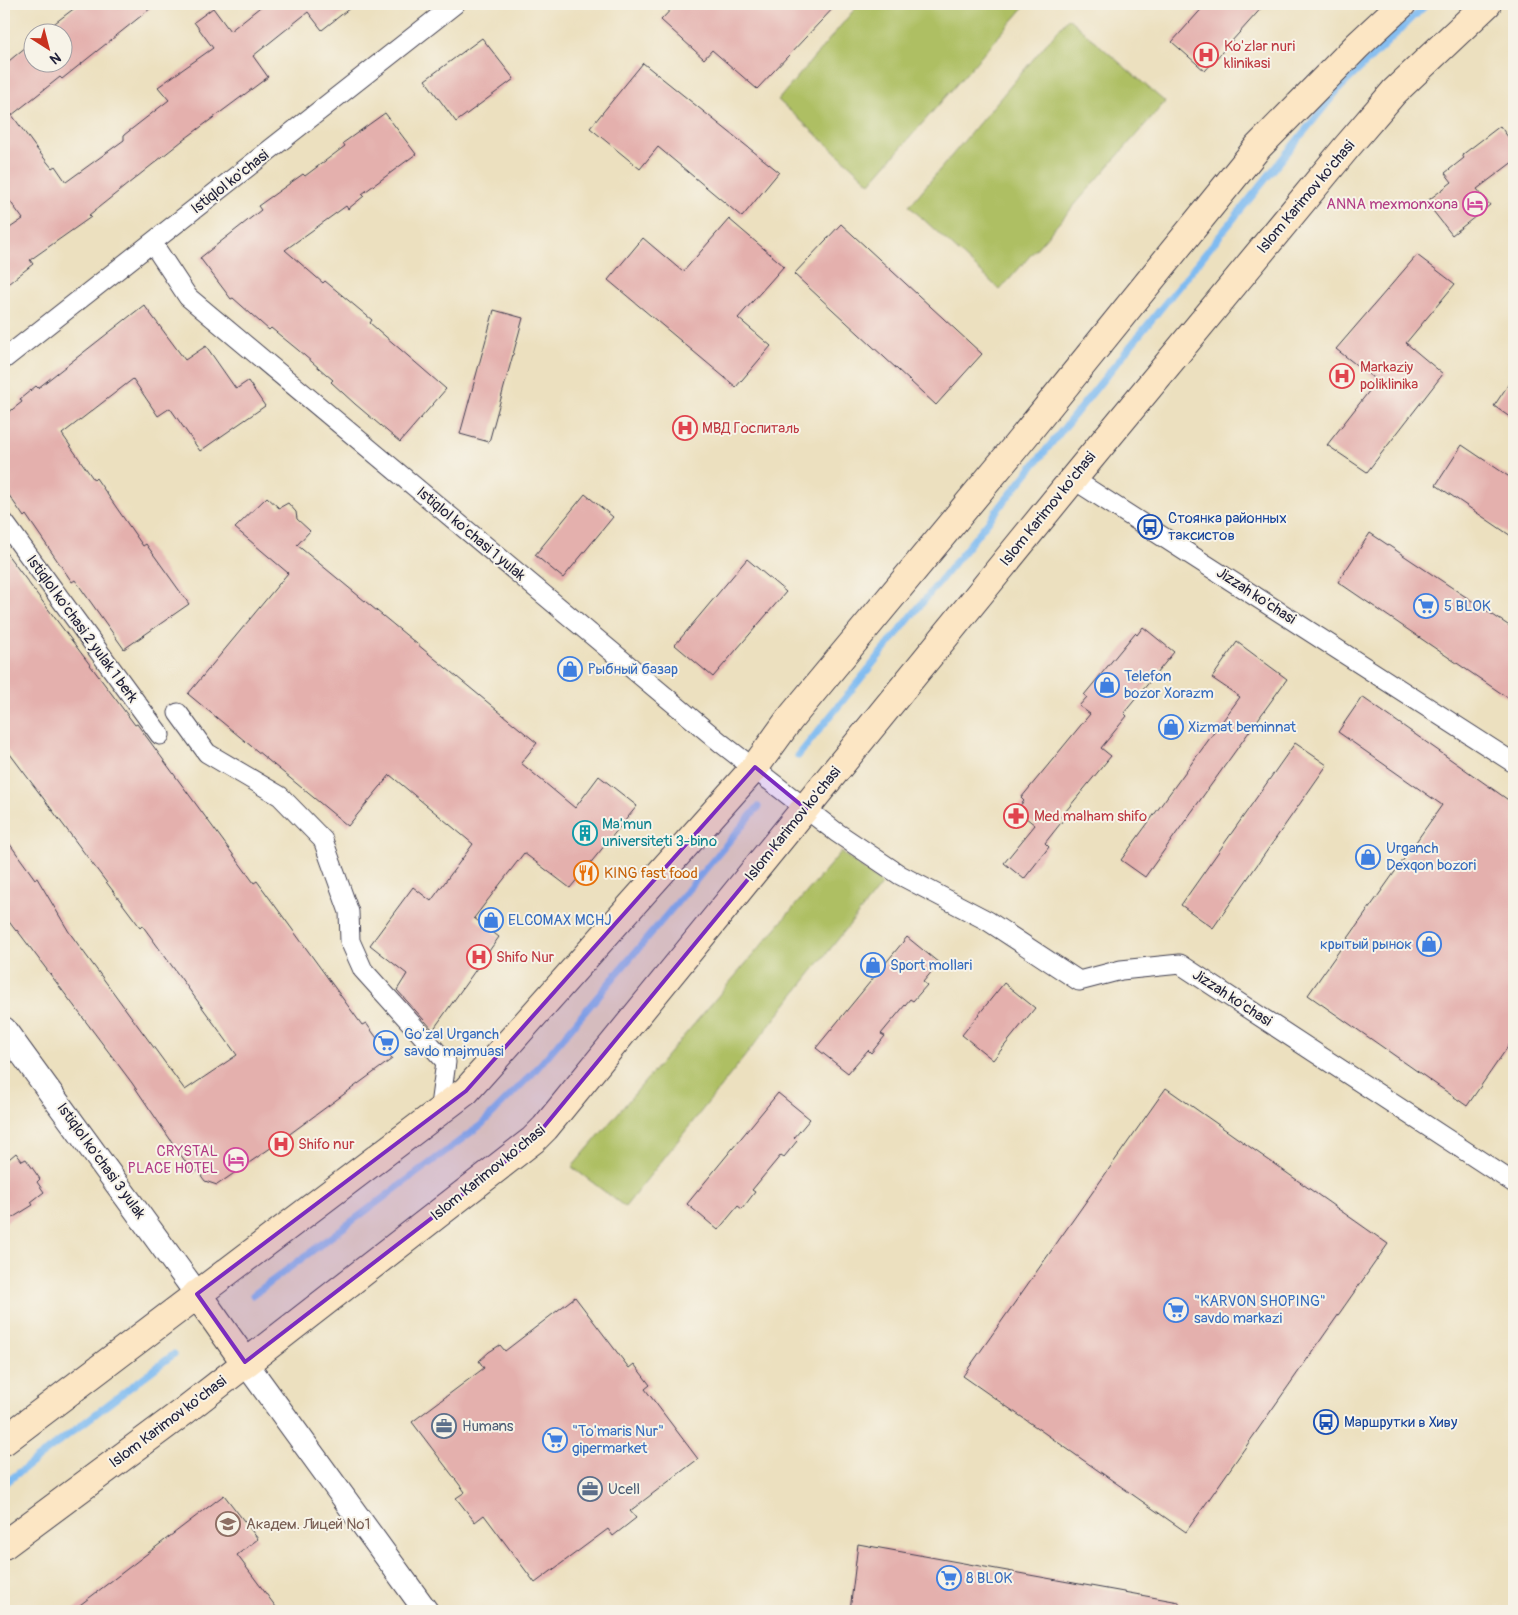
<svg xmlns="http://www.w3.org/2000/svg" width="1518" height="1615" font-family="Pangolin,sans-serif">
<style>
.green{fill:#aebf63;stroke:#68704f}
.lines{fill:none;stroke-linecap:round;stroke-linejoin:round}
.stream{stroke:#7fbbf1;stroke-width:7}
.building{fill:#e4b0ad}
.minor-casing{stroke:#403e4f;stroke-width:21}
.tertiary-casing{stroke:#403e4f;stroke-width:26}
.secondary-casing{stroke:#403e4f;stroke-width:30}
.minor{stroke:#fff;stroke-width:19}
.tertiary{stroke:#fff;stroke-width:24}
.secondary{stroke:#fce6c4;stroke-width:28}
.marked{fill:#7b2cbf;fill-opacity:0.2;stroke:#7b2cbf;stroke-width:4;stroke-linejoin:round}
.labels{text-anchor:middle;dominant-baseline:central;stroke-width:4;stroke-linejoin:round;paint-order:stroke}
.health-label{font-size:15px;fill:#be3a42;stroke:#f7f3e8;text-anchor:start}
.street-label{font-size:15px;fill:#22223b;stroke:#f7f3e8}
.hotel-label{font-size:15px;fill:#b23c85;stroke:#f7f3e8;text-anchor:end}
.transit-label{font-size:15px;fill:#164399;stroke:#f7f3e8;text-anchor:start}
.shop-label{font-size:15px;fill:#366cbe;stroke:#f7f3e8;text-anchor:start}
.culture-label{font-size:15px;fill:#0d838f;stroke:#f7f3e8;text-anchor:start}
.food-label{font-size:15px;fill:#c56008;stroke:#f7f3e8;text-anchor:start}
.service-label{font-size:15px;fill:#4e5e75;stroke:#f7f3e8;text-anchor:start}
.education-label{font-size:15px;fill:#785e54;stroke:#f7f3e8;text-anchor:start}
</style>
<rect width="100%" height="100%" fill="#f7f3e8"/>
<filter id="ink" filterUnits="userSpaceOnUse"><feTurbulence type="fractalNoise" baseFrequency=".02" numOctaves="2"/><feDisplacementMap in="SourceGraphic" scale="10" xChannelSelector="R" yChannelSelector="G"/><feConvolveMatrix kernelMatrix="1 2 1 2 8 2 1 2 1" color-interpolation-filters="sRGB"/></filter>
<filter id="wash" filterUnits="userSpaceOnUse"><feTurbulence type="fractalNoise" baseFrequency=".0096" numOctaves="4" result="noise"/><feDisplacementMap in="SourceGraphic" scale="20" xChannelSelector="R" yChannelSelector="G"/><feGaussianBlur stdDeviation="1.12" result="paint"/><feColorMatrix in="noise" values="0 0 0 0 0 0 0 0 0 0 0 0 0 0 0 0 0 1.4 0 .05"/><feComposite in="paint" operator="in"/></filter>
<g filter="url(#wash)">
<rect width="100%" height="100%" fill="#ece0bf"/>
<!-- green -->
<path class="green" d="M 859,4 L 1027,4 L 870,183 L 778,100 Z
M 1068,18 L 1165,102 L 1000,290 L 909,206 Z
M 841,852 L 882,884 L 625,1207 L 572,1167 Z"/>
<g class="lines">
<!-- stream -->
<path class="stream" d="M 798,756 L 1338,90 L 1427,4
M 253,1295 L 481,1125 L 533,1073 L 758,807
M 4,1484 L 174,1354"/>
</g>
<g id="blocks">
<!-- building -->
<path class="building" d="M 80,4 L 156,4 L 62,79 L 60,77 L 12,115 L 36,148 L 52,168 L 55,166 L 66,182 L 124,140 L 124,135 L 169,100 L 158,87 L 213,48 L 194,22 L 213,8 L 230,31 L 264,4 L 355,4 L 322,30 L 308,12 L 253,56 L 268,77 L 182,141 L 89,215 L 91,217 L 30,260 L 33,264 L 4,287 L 4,232 L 23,219 L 4,193 L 4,65 L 32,42 L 32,62 L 62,62 L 62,32 L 43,32 Z
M 676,4 L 837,4 L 757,89 L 712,50 L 704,59 L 661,20 Z
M 1206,4 L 1265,4 L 1205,71 L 1172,42 Z
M 482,38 L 514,79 L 456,122 L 425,80 Z
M 643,63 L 779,172 L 742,217 L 658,147 L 640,169 L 590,128 Z
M 385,113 L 416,154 L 362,194 L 364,196 L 348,209 L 346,206 L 285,250 L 323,283 L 325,281 L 372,320 L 370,323 L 446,389 L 400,442 L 355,404 L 331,382 L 333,380 L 298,350 L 271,328 L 269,330 L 233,298 L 231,299 L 200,258 L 261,210 L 258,206 L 303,174 L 305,176 L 345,146 L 343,143 Z
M 1500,126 L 1514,145 L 1514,161 L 1477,189 L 1490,205 L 1452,235 L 1426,202 L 1452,182 L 1445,173 L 1464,158 L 1462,155 Z
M 729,219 L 784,266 L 738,318 L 771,346 L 736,387 L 608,280 L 643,238 L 683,272 Z
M 841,224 L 982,354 L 936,405 L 794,274 Z
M 1417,255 L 1455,284 L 1406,343 L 1443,374 L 1367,472 L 1327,445 L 1377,381 L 1336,349 Z
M 144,305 L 185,360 L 206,346 L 236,389 L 248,381 L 265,406 L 200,451 L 170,408 L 158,416 L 133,379 L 62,434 L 94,480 L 96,478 L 143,546 L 146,544 L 189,604 L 124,649 L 75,580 L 72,582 L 26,515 L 24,517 L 4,488 L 4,416 L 22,402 L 20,399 L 36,386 L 38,388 Z
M 494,310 L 523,318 L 489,442 L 460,434 Z
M 1514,376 L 1514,420 L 1494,406 Z
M 1462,445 L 1514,480 L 1514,538 L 1436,485 Z
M 585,494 L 613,517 L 563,578 L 535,555 Z
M 267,497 L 279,508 L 288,503 L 296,512 L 297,519 L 310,531 L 297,545 L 537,743 L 521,763 L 575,808 L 599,776 L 637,806 L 570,888 L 524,853 L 474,918 L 499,937 L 433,1030 L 397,990 L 407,974 L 370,945 L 413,887 L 431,901 L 473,844 L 390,775 L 348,826 L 188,694 L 288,573 L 235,528 Z
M 1370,533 L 1514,629 L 1514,702 L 1338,582 Z
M 4,550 L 135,725 L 137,724 L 254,883 L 257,881 L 362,1025 L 366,1023 L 392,1059 L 272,1147 L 217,1185 L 205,1181 L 197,1170 L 193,1173 L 132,1083 L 17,930 L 16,931 L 4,915 L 4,836 L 35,879 L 37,878 L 69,932 L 185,1090 L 237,1055 L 142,925 L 140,927 L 4,746 Z
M 747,559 L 786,592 L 713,677 L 675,645 Z
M 1143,627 L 1174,652 L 1124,713 L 1127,716 L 1101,748 L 1111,756 L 1061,817 L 1064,819 L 1045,843 L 1049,847 L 1024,879 L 1004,863 L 1035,825 L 1016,810 L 1024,801 L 1021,798 L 1090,714 L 1079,706 L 1087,697 L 1084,695 L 1135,633 L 1137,635 Z
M 1237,642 L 1287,679 L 1145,877 L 1121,860 L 1240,697 L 1212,678 Z
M 1362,697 L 1514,804 L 1514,1038 L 1467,1106 L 1308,995 L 1442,805 L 1338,732 Z
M 1295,743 L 1327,765 L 1213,928 L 1181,905 Z
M 907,937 L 939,963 L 923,982 L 927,985 L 913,1001 L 910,999 L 881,1034 L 885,1036 L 871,1053 L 868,1050 L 848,1073 L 816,1048 Z
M 1004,983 L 1035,1008 L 993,1060 L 962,1035 Z
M 1166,1088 L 1388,1244 L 1186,1532 L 963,1376 Z
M 778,1093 L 810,1119 L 794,1138 L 797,1141 L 784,1157 L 781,1155 L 752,1190 L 755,1192 L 742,1209 L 738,1206 L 718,1230 L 687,1204 Z
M 16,1153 L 22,1161 L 26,1159 L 40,1179 L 37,1182 L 44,1192 L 31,1202 L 33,1205 L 4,1223 L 4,1163 Z
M 575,1297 L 629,1368 L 634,1364 L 650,1385 L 645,1389 L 698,1459 L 630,1511 L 636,1518 L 613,1536 L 608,1529 L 535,1583 L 484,1515 L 475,1522 L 456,1498 L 465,1492 L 412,1422 L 484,1368 L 479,1361 L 489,1352 L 500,1345 L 505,1351 Z
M 224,1495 L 258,1539 L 237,1555 L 279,1611 L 72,1611 Z
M 858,1544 L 1179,1602 L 1179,1611 L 850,1611 Z"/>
</g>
</g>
<g filter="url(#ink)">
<use href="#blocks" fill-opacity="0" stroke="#403e4f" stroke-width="1"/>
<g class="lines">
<defs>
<path id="minor" d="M 153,244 L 188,297 L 721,743 L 836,832 L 900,875 L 988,921 L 1079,981 L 1121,970 L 1180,964 L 1514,1183
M 4,359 L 455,4
M 1073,479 L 1514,763
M 4,522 L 160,735
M 178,713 L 207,753 L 280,796 L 323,840 L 349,912 L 350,941 L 363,970 L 446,1062 L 439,1113"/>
<path id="tertiary" d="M 4,1029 L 197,1294
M 245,1362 L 426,1611"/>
<path id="secondary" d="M 197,1294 L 245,1362
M 4,1441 L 466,1091 L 755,767 L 789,720 L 1017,445 L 1258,147 L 1358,45 L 1402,4
M 4,1545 L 183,1412 L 533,1140 L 545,1128 L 1073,479 L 1346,148 L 1394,92 L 1487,4"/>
</defs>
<!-- minor casing -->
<use href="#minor" class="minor-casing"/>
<!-- tertiary casing -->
<use href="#tertiary" class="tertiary-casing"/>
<!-- secondary casing -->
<use href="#secondary" class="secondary-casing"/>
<!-- minor -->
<use href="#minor" class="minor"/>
<!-- tertiary -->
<use href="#tertiary" class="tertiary"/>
<!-- secondary -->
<use href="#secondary" class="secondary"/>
</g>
</g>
<!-- marked area -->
<path class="marked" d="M 755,767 L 806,809 L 533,1140 L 245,1362 L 197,1294 L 466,1091 Z"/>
<!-- icons -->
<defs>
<symbol id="hospital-ring" viewBox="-11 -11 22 22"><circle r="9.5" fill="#f7f3e8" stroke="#e0444e" stroke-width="1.5"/><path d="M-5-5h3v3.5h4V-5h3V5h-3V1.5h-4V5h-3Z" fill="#e0444e"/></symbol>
<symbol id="hotel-ring" viewBox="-11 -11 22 22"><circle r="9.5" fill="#f7f3e8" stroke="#d1479c" stroke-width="1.5"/><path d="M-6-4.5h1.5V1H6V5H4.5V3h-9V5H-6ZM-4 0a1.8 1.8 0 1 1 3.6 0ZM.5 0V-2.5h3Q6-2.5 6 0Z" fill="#d1479c"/></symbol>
<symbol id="bus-ring" viewBox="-11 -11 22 22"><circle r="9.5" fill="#f7f3e8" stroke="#1a4fb4" stroke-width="1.5"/><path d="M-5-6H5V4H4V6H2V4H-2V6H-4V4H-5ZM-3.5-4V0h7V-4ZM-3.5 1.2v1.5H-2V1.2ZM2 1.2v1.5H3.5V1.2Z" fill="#1a4fb4"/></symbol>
<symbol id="supermarket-ring" viewBox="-11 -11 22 22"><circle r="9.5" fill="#f7f3e8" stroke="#3f7fe0" stroke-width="1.5"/><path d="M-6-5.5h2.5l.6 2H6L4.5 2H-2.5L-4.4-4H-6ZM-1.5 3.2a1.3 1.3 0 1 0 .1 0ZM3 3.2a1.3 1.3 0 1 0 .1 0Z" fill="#3f7fe0"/></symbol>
<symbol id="shop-ring" viewBox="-11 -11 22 22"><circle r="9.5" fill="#f7f3e8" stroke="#3f7fe0" stroke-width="1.5"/><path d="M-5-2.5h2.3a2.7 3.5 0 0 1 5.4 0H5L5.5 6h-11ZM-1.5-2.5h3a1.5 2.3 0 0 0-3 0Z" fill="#3f7fe0"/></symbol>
<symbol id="pharmacy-ring" viewBox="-11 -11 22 22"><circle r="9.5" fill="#f7f3e8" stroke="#e0444e" stroke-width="1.5"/><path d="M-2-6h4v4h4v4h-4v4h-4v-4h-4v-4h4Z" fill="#e0444e"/></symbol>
<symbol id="building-ring" viewBox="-11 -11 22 22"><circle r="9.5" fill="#f7f3e8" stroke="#0f9aa8" stroke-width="1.5"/><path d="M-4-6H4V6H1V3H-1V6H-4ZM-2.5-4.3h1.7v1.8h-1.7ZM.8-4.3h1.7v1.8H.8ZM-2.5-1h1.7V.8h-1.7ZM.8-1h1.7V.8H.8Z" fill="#0f9aa8"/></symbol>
<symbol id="restaurant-ring" viewBox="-11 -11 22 22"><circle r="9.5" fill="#f7f3e8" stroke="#e8710a" stroke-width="1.5"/><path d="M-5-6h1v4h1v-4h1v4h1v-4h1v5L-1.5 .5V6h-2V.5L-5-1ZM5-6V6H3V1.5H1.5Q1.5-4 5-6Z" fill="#e8710a"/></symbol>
<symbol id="office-ring" viewBox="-11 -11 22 22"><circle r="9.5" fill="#f7f3e8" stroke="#5c6f8a" stroke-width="1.5"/><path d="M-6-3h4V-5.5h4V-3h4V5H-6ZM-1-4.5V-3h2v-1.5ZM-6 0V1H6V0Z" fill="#5c6f8a"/></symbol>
<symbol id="school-ring" viewBox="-11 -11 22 22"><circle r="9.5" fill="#f7f3e8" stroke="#8d6e63" stroke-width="1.5"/><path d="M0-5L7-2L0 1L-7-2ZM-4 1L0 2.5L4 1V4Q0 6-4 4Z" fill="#8d6e63"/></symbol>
</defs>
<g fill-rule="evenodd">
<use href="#hospital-ring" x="1192" y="41" width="28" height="28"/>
<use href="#hotel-ring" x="1461" y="190" width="28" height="28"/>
<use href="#hospital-ring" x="1328" y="362" width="28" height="28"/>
<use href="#hospital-ring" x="671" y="414" width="28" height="28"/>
<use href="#bus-ring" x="1136" y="513" width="28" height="28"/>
<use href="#supermarket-ring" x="1412" y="592" width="28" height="28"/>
<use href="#shop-ring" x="556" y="655" width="28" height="28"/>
<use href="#shop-ring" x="1093" y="671" width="28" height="28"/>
<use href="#shop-ring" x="1157" y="713" width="28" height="28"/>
<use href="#pharmacy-ring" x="1002" y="802" width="28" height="28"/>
<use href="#building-ring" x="571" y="819" width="28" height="28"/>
<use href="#shop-ring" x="1354" y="843" width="28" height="28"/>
<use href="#restaurant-ring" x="572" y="859" width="28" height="28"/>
<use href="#shop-ring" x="477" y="906" width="28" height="28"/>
<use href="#shop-ring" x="1415" y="930" width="28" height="28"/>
<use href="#hospital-ring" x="465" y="943" width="28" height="28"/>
<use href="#shop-ring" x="859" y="951" width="28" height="28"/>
<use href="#supermarket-ring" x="372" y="1029" width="28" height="28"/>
<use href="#hospital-ring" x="267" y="1130" width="28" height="28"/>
<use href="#hotel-ring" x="222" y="1146" width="28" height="28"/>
<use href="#supermarket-ring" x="1162" y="1296" width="28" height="28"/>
<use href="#bus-ring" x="1312" y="1408" width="28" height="28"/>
<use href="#office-ring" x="430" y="1412" width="28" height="28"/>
<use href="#supermarket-ring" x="541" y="1426" width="28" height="28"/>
<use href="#office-ring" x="576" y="1475" width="28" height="28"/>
<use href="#school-ring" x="214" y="1510" width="28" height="28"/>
<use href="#supermarket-ring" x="935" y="1564" width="28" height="28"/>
</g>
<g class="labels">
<!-- health labels -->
<g class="health-label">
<text x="1224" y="46">Ko'zlar nuri<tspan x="1224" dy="17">klinikasi</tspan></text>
<text x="1360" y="367">Markaziy<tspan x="1360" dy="17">poliklinika</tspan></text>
<text x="702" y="428">МВД Госпиталь</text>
<text x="1034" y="816">Med malham shifo</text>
<text x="496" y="957">Shifo Nur</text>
<text x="298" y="1144">Shifo nur</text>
</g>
<!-- street labels -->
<g class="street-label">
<text transform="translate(230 182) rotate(-38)">Istiqlol ko'chasi</text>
<text transform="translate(1306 197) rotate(-50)">Islom Karimov ko'chasi</text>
<text transform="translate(1048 509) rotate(-51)">Islom Karimov ko'chasi</text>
<text transform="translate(471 534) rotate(40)">Istiqlol ko'chasi 1 yulak</text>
<text transform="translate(1256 596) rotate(33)">Jizzah ko'chasi</text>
<text transform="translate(82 629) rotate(54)">Istiqlol ko'chasi 2 yulak 1 berk</text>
<text transform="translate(793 824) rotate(-51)">Islom Karimov ko'chasi</text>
<text transform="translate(1232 998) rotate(33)">Jizzah ko'chasi</text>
<text transform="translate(101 1161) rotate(54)">Istiqlol ko'chasi 3 yulak</text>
<text transform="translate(488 1173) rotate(-39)">Islom Karimov ko'chasi</text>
<text transform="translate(168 1422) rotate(-37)">Islom Karimov ko'chasi</text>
</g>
<!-- hotel labels -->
<g class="hotel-label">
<text x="1458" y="204">ANNA mexmonxona</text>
<text x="218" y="1151">CRYSTAL<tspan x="218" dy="17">PLACE HOTEL</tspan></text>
</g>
<!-- transit labels -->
<g class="transit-label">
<text x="1168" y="518">Стоянка районных<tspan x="1168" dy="17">таксистов</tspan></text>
<text x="1344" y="1422">Маршрутки в Хиву</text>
</g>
<!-- shop labels -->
<g class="shop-label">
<text x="1444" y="606">5 BLOK</text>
<text x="588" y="669">Рыбный базар</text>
<text x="1124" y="676">Telefon<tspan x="1124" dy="17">bozor Xorazm</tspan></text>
<text x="1188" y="727">Xizmat beminnat</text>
<text x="1386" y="848">Urganch<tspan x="1386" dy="17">Dexqon bozori</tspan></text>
<text x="508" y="920">ELCOMAX MCHJ</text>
<text x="1412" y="944" text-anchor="end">крытый рынок</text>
<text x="890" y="965">Sport mollari</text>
<text x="404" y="1034">Go'zal Urganch<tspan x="404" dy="17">savdo majmuasi</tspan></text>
<text x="1194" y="1301">"KARVON SHOPING"<tspan x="1194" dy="17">savdo markazi</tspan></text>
<text x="572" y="1431">"To'maris Nur"<tspan x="572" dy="17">gipermarket</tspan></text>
<text x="966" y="1578">8 BLOK</text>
</g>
<!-- culture labels -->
<g class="culture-label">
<text x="602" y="824">Ma'mun<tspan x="602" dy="17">universiteti 3-bino</tspan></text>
</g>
<!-- food labels -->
<g class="food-label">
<text x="604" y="873">KING fast food</text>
</g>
<!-- service labels -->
<g class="service-label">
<text x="462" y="1426">Humans</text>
<text x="608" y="1489">Ucell</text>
</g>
<!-- education labels -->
<g class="education-label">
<text x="246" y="1524">Академ. Лицей №1</text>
</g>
</g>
<!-- margin -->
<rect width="1518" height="1615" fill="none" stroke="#f7f3e8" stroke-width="20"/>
<!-- north arrow -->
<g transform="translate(48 48) rotate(144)"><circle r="24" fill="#f7f3e8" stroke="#a29fa3"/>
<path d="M0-4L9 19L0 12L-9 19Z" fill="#c8321e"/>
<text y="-8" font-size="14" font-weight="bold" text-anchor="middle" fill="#22223b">N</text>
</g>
</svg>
